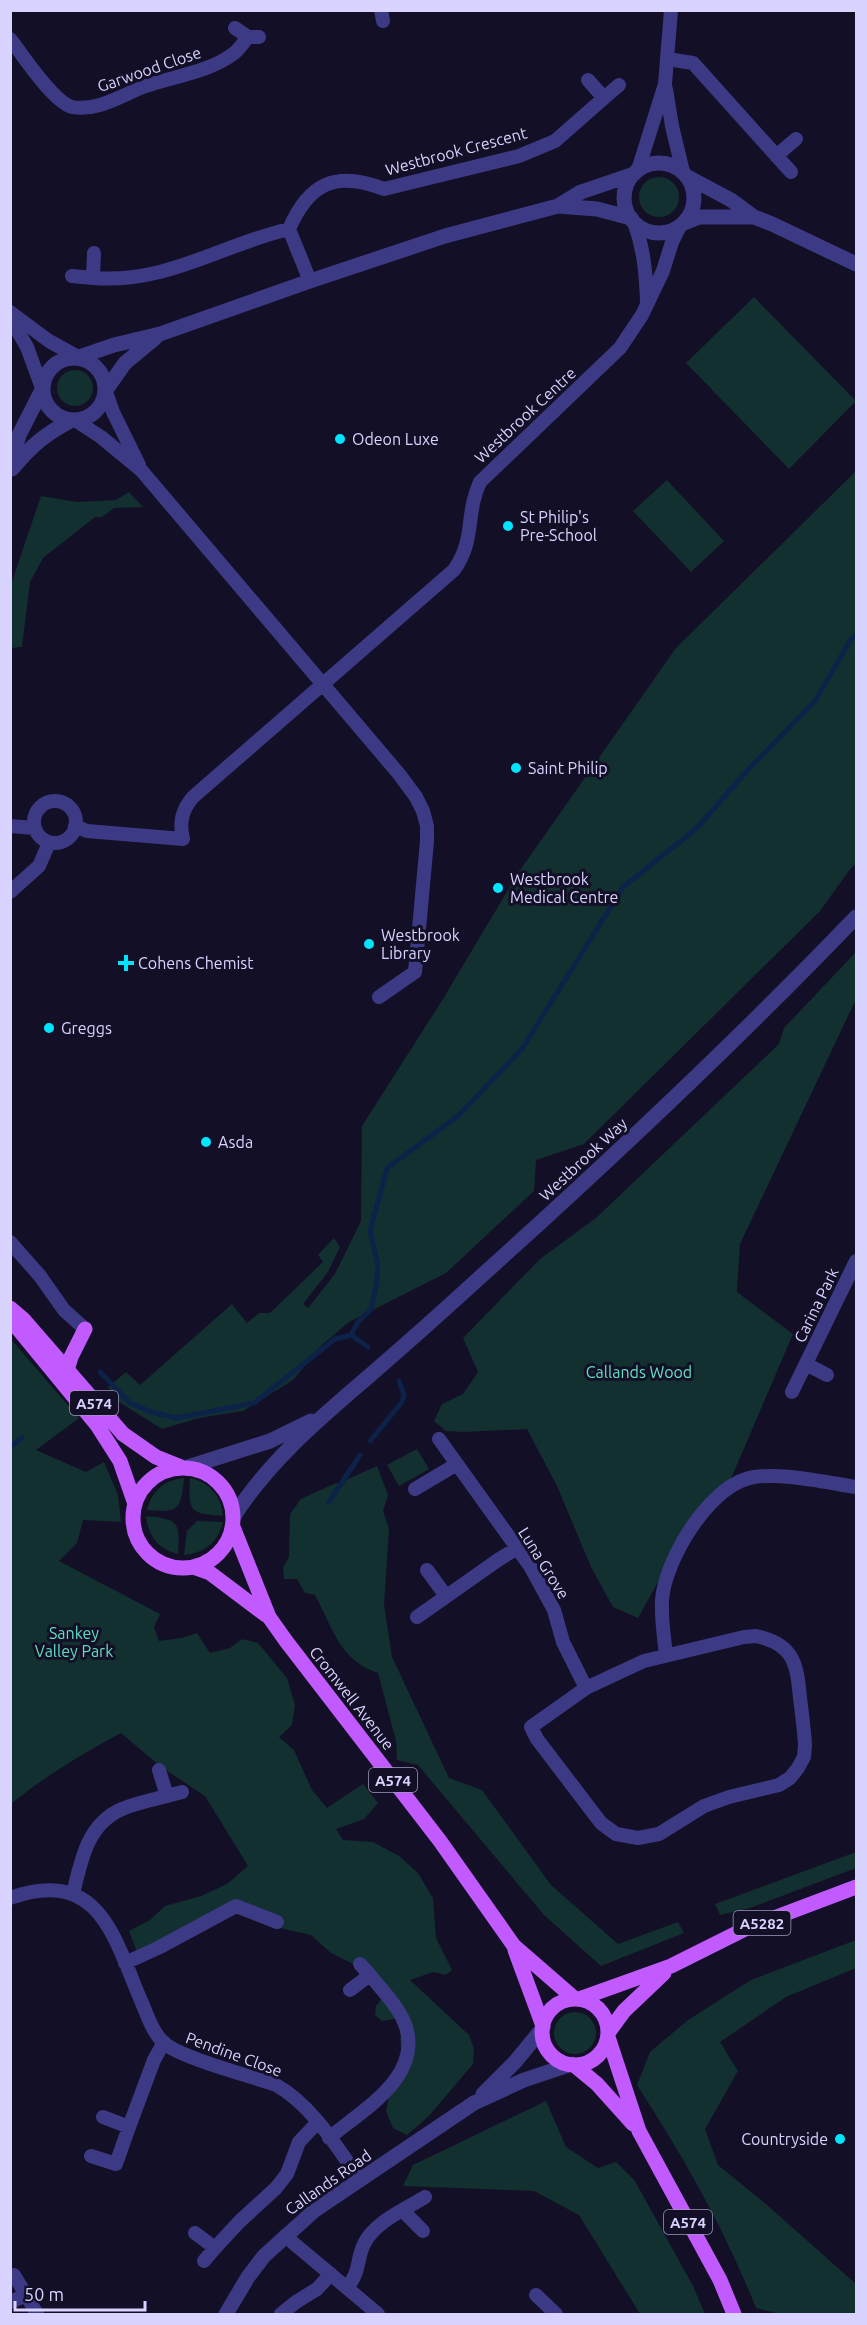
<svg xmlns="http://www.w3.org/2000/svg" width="867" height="2325" font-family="Ubuntu,sans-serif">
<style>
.green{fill:#12302f}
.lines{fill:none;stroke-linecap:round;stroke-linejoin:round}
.stream{stroke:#0c2248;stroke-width:5}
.minor{stroke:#3d3a85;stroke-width:14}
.tertiary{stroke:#3d3a85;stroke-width:15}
.primary{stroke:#c25bff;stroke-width:15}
.poi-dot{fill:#00e5ff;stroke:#130f26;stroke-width:2}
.labels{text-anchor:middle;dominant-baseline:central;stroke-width:6;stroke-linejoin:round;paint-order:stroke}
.shield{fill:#130f26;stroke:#9e99be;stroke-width:1.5}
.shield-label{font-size:15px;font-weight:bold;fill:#d9d4ff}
.street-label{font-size:16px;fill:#d9d4ff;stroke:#130f26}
.poi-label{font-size:16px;fill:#d9d4ff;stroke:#130f26;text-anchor:start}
.park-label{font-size:16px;fill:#5fe0c0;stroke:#130f26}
</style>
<rect width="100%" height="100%" fill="#130f26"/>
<!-- green -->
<path class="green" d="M639 197a20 20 0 1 1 40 0a20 20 0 1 1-40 0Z
M 754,297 L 856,401 L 789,469 L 686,363 Z
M57 388a18 18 0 1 1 36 0a18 18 0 1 1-36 0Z
M 856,471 L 856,864 L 851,868 L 820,911 L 584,1144 L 536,1160 L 534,1191 L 446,1273 L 349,1322 L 322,1345 L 293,1380 L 243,1411 L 199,1418 L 162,1429 L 119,1402 L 108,1387 L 126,1372 L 140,1385 L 232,1304 L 247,1323 L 259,1313 L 270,1313 L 323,1262 L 318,1255 L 334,1238 L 340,1247 L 328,1272 L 303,1304 L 308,1308 L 335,1274 L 361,1221 L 362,1126 L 443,999 L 518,873 L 676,648 Z
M 667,480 L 724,541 L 691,572 L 633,511 Z
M 129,492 L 143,507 L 114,508 L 102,517 L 95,517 L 43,558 L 30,582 L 22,647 L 11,648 L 11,584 L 41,496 L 77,502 L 116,500 Z
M 855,953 L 856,999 L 740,1244 L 737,1292 L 793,1334 L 721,1502 L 674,1553 L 638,1618 L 613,1607 L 591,1567 L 557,1486 L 527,1429 L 464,1432 L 446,1431 L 434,1421 L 442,1404 L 463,1394 L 478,1372 L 463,1338 L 540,1259 L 596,1218 L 779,1044 L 784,1028 Z
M 10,1338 L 79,1418 L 36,1450 L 86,1472 L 104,1462 L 118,1495 L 121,1522 L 83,1520 L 77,1543 L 59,1561 L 160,1614 L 154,1627 L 159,1641 L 182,1638 L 197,1633 L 210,1653 L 230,1648 L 242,1639 L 258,1643 L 287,1678 L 295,1705 L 292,1725 L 279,1737 L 294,1750 L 312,1790 L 327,1808 L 363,1784 L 378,1803 L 364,1819 L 336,1829 L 343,1840 L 373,1842 L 399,1856 L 418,1873 L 433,1898 L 436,1938 L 452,1970 L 446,1975 L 433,1972 L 410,1980 L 469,2035 L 474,2049 L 473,2064 L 429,2116 L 407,2135 L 393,2128 L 386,2111 L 390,2092 L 402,2056 L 400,2038 L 411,2029 L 408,2022 L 394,2019 L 382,2021 L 375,2015 L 376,2006 L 382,1998 L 357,1966 L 331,1953 L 311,1935 L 267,1925 L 264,1910 L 241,1904 L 190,1923 L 157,1946 L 137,1952 L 129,1931 L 150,1920 L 165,1906 L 201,1896 L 227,1884 L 248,1866 L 205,1796 L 160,1766 L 121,1733 C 82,1754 45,1776 11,1804 Z
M 417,1449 L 429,1469 L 399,1486 L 387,1465 Z
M 377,1466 L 388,1495 L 383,1511 L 389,1529 L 384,1604 L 392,1657 L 449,1778 L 482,1790 L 551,1885 L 618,1944 L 678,1922 L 684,1933 L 601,1966 L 544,1915 L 418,1765 L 397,1760 L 396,1741 L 378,1673 C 339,1660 333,1628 315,1595 L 305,1593 L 297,1579 L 284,1579 L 283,1567 L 289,1557 L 290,1514 L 301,1499 L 336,1483 L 343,1485 L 348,1479 Z
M 184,1478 C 181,1510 179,1513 147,1510 C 152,1491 164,1480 184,1478 Z
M 190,1478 C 209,1482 222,1496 223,1516 C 190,1514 188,1512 190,1478 Z
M 146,1516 C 179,1519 180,1522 178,1554 C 159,1550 148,1536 146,1516 Z
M 197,1521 L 223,1522 C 218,1542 205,1553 184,1555 L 187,1531 Z
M 856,1852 L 856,1868 L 750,1908 L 720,1915 L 715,1904 Z
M 856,1940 L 856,1968 L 786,1997 L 720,2042 L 738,2071 L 705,2129 L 718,2165 L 767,2205 L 856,2284 L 856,2314 L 781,2314 L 756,2308 C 725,2230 683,2156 637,2085 L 650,2052 L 688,2020 L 751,1980 Z
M554 2033a21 21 0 1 1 42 0a21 21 0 1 1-42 0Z
M 546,2101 L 566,2147 L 598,2168 L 616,2162 L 635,2181 L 693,2286 L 705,2314 L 640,2314 L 579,2215 L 534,2191 L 403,2186 L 413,2165 Z"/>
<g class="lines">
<!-- stream -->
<path class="stream" d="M 351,1335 L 368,1347
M 100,1372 L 130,1403 L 151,1412 L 177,1418 L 254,1403 L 335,1339 L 351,1335 L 358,1322 L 371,1309 L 376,1287 L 378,1265 L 370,1231 L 387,1168 L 458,1116 L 522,1049 L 623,887 L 697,828 L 745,773 L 815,701 L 851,639 L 856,636
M 370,1441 L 402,1402 L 404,1395 L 399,1381
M 10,1447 L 22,1438
M 329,1502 L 360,1455"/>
<!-- minor -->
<path class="minor" d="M 381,10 L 383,21
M 235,28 L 248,37 L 259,37
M 10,39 C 23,55 53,102 72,107 C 98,112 123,94 146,86 C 174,76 209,72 233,54 C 239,50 243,43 248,37
M 667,59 L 693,63 L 791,172
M 588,80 L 604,98 L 619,85
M 666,89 L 672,126 L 683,172
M 776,156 L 796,139
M 638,170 L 665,84 L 671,10
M 634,222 C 644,249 646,274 647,302
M 72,276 L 93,278 L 94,253
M 93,278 C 166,284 221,245 289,229
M 310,281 L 289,229 C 309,183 336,170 384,189 L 519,156 L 555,141 L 604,98
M 10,312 L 49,341 L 78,357
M 10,318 L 27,347 L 42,388
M 106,392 L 113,412 L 139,465
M 75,420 L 101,437 L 141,470 L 399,774 L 416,797 L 423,811 L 427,826 L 427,841 L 415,972 L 379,997
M34 822a21 21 0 1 1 42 0a21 21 0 1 1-42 0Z
M 10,826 L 34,828
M 75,826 L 87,831 L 183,839 C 179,822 182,810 193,797 L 454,570 C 476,539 465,514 480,482 L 620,348 L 642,315 L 663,271 L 672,242 L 680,226
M 10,892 L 39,866 L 49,843
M 10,1242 L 40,1276 L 64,1310 L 85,1329
M 806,1364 L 827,1375
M 792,1392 L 856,1261
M 439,1439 L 530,1566 L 554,1610 L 563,1642 L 586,1688
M 415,1489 L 457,1464
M 427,1570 L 446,1596
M 417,1617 L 498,1560 L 517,1548
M 756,1636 C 794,1644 797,1664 800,1698 C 802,1713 804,1729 805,1745 L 804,1757 L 798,1768 L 790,1778 L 779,1785 L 729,1797 L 704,1806 L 659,1834 L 638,1838 L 616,1834 L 601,1823 L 537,1739 L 531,1727 L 586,1688 L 644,1661 L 744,1637 Z
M 666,1655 C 664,1637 661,1618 662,1600 C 665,1560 707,1491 746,1479 C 773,1470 828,1483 856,1487
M 159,1770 L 167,1796 L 182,1792
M 73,1894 C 81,1861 87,1824 122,1809 C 136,1803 152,1800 167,1796
M 10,1898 C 100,1866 114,1938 142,2003 C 148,2017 153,2033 164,2043 C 181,2058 251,2076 276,2085 C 312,2105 337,2147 360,2180
M 125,1963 L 158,1948 L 236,1906 L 277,1922
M 350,1990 L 370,1975 L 360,1964
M 103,2117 L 129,2127 L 154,2060 L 164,2042
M 329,2138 C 362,2110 424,2077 405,2024 C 398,2006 382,1990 370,1975
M 91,2156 L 116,2164 L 129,2127
M 403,2211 L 423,2231
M 195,2233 L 215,2248 L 204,2261
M 285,2236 L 378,2314
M 215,2248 L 239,2222 L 276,2188 L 287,2174 L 299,2142 L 317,2123
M 347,2288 C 361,2270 356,2261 364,2244 C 374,2222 406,2209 425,2197
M 26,2295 L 37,2314
M 536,2295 L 556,2314
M 10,2302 L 26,2295 L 14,2275
M 281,2314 L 296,2302 L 317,2289 L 331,2274"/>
<!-- tertiary -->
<path class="tertiary" d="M624 198a35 35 0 1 1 70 0a35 35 0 1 1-70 0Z
M 686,176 L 731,200 L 754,217 L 772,224 L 856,264
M 558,206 L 597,209 L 631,218
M 684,223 L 699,217 L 754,217
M 79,357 L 114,345 L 160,334 L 310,281 L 445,236 L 558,206 L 581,192 L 634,174
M43 389a31 31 0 1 1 62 0a31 31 0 1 1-62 0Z
M 106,390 L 125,363 L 155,338
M 10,468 L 19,435 L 42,390
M 12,469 C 31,446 45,434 72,420
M 188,1467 L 270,1441 L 311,1421
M 234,1516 C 269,1461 319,1419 368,1377 C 405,1345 441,1313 477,1280 C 607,1163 735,1043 856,917
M 483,2094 L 515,2062 L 543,2028
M 226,2314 L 248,2277 L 264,2256 L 315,2210 L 474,2103 L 524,2080 L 572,2064"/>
<!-- primary -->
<path class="primary" d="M 10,1308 L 23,1319 L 123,1434 L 156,1457 L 181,1467
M 10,1319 L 97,1425 L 120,1461 L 135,1504
M 67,1370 L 71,1357 L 85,1329
M133 1518a50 50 0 1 1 100 0a50 50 0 1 1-100 0Z
M 233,1527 L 269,1617 L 286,1641 L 440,1841 L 514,1946 L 575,1999
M 193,1567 L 210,1573 L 266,1615
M 515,1950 L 543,2026
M 579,1999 L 671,1966 L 745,1929 L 856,1887
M542 2032a33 33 0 1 1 66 0a33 33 0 1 1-66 0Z
M 608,2033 L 624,2011 L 664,1973
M 608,2037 L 639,2131 L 720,2280 L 734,2314
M 574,2065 L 597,2084 L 633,2124"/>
</g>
<!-- markers -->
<g class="poi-dot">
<circle cx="340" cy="439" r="6"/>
<circle cx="508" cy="526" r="6"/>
<circle cx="516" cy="768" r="6"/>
<circle cx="498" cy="888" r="6"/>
<circle cx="369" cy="944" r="6"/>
<path d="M123 954h6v6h6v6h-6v6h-6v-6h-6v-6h6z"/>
<circle cx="49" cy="1028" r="6"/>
<circle cx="206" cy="1142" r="6"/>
<circle cx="840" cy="2139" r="6"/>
</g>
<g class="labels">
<!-- shield labels -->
<g class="shield">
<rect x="70" y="1391" width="48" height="24" rx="4.5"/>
<rect x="369" y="1768" width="48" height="24" rx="4.5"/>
<rect x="733.5" y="1911" width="57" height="24" rx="4.5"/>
<rect x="664" y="2210" width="48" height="24" rx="4.5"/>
</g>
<g class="shield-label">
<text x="94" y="1403">A574</text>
<text x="393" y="1780">A574</text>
<text x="762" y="1923">A5282</text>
<text x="688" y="2222">A574</text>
</g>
<!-- street labels -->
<g class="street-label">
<text transform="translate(149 69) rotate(-19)">Garwood Close</text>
<text transform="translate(456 151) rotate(-15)">Westbrook Crescent</text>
<text transform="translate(525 415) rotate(-43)">Westbrook Centre</text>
<text transform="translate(583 1159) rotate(-43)">Westbrook Way</text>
<text transform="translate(816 1305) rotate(-64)">Carina Park</text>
<text transform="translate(544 1563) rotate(58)">Luna Grove</text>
<text transform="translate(352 1698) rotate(52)">Cromwell Avenue</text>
<text transform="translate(234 2054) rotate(20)">Pendine Close</text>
<text transform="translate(328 2182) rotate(-35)">Callands Road</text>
</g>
<!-- poi labels -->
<g class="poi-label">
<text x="352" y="439">Odeon Luxe</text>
<text x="520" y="517">St Philip's<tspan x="520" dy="18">Pre-School</tspan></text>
<text x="528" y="768">Saint Philip</text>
<text x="510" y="879">Westbrook<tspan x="510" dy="18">Medical Centre</tspan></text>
<text x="381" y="935">Westbrook<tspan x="381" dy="18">Library</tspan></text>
<text x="138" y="963">Cohens Chemist</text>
<text x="61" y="1028">Greggs</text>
<text x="218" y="1142">Asda</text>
<text x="828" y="2139" text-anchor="end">Countryside</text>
</g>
<!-- park labels -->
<g class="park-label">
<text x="639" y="1372">Callands Wood</text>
<text x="74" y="1633">Sankey<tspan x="74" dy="18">Valley Park</tspan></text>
</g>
</g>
<!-- border -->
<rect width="867" height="2325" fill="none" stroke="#d9d4ff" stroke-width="24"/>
<!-- scale -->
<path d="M15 2301v9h130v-9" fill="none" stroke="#d9d4ff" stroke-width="3"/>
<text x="24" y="2301" font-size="18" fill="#d9d4ff" stroke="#130f26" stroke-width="4.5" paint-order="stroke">50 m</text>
</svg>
